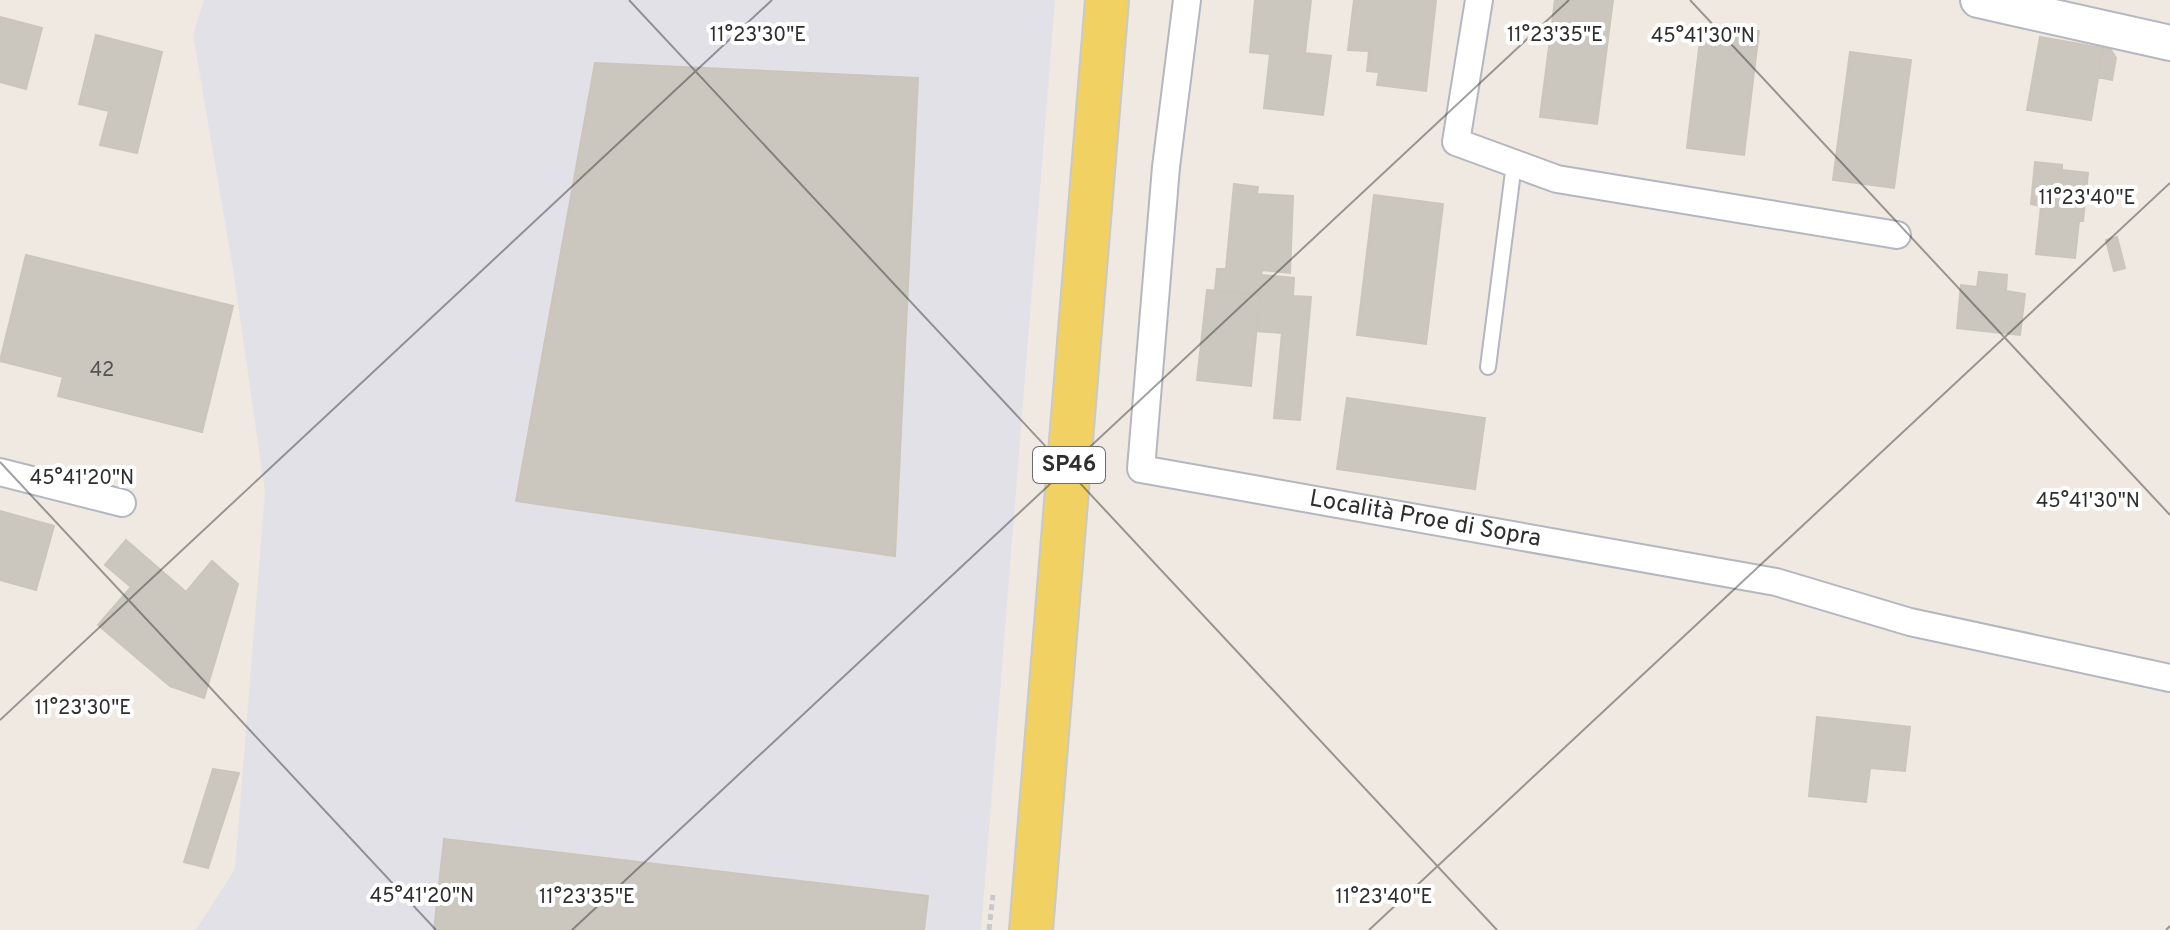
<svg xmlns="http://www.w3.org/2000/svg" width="2170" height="930" font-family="Overpass,sans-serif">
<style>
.industrial{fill:#e3e1e8}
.building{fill:#cbc7bf;stroke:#cbc5ba;stroke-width:2}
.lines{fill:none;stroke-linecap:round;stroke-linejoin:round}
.service-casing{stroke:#b4b7c1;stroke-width:18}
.minor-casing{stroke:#b4b7c1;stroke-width:30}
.tertiary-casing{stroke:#b4b7c1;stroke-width:38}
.primary-casing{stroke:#c9c9c9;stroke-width:46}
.path{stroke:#c9c9c9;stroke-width:5;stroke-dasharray:6 4;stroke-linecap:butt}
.service{stroke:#fff;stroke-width:14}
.minor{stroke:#fff;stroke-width:26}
.tertiary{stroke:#fff;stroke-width:34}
.primary{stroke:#f2d163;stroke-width:42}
.ticks{fill:none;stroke:#2e2e2e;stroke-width:2;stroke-opacity:0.45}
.labels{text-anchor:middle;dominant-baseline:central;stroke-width:8;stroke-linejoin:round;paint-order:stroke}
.number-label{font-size:20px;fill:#555452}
.shield{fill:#fff;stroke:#6d6d6d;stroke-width:2}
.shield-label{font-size:22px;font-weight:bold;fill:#2e2e2e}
.street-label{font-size:24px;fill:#2e2e2e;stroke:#fff}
.ticks-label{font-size:20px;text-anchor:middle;fill:#2e2e2e;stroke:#fff;stroke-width:8;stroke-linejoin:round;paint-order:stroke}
</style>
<rect width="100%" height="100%" fill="#efe9e1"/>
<!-- industrial -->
<path class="industrial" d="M 204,0 L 1055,0 L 981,930 L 196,930 L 235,869 L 265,492 L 234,275 L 193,35 Z"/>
<!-- building -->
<path class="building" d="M 1255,0 L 1311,0 L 1305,53 L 1331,56 L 1323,115 L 1264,108 L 1270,54 L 1250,52 Z
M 1354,0 L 1436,0 L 1426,91 L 1377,85 L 1379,72 L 1367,71 L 1369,51 L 1348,50 Z
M 1555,0 L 1613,0 L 1597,124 L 1540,117 Z
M 0,17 L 42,28 L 26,89 L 0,82 Z
M 1702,24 L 1759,31 L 1744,155 L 1687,148 Z
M 96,35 L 162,52 L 137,153 L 100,145 L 109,111 L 79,104 Z
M 2040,37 L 2103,48 L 2091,120 L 2027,110 Z
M 2103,48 L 2111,50 L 2116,58 L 2112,80 L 2098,77 Z
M 1850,52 L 1911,60 L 1894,188 L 1833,180 Z
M 595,63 L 918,78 L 895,556 L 516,501 Z
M 2035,162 L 2062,165 L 2062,170 L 2088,173 L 2083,221 L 2079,221 L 2075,258 L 2036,254 L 2041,206 L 2031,204 Z
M 1234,184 L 1258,187 L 1257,194 L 1293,196 L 1290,273 L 1262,270 L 1261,275 L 1294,278 L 1293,296 L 1311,297 L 1300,420 L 1274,418 L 1282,333 L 1256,331 L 1260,295 L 1215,291 L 1217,269 L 1226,269 Z
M 1374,195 L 1443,204 L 1426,344 L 1357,335 Z
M 2117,237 L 2125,268 L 2114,271 L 2106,240 Z
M 26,255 L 233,306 L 202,432 L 58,396 L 63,377 L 0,361 Z
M 1979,272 L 2007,275 L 2006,291 L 2025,294 L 2020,335 L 1957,328 L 1961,285 L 1977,287 Z
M 1207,290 L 1260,295 L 1251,386 L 1197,380 Z
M 1347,398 L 1485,418 L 1475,489 L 1337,469 Z
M 0,511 L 54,526 L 36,590 L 0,580 Z
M 126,540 L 186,592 L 212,561 L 238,584 L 204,698 L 170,686 L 98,625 L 131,587 L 105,565 Z
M 1817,717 L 1910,727 L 1905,771 L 1870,768 L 1866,802 L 1809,796 Z
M 213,769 L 239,773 L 208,868 L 184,862 Z
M 444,839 L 928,896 L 924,930 L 434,930 Z"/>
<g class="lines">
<defs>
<path id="service" d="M 1488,367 L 1514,164"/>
<g id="minor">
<path id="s1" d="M 1187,0 L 1166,167 L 1141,469 L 1776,582 L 1910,622 L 2170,678"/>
<path d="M 1479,0 L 1456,142 L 1557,179 L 1897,235"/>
<path d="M 0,472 L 122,503"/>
</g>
<path id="tertiary" d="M 1978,0 L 2170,43"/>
<path id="primary" d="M 1031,930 L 1107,0"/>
</defs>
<!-- service casing -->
<use href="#service" class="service-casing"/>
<!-- minor casing -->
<use href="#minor" class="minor-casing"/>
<!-- tertiary casing -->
<use href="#tertiary" class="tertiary-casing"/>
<!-- primary casing -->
<use href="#primary" class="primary-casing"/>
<!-- path -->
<path class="path" d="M 989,930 L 993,895"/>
<!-- service -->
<use href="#service" class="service"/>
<!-- minor -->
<use href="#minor" class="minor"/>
<!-- tertiary -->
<use href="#tertiary" class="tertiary"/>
<!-- primary -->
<use href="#primary" class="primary"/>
</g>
<!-- ticks -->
<path class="ticks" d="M 629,0 L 1497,930M 1690,0 L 2170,515M 0,462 L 436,930M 0,720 L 772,0M 572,930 L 1569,0M 1369,930 L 2170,183M 2166,930 L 2170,926"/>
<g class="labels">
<!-- number labels -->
<g class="number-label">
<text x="102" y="371">42</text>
</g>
<!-- shield labels -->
<rect class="shield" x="1033" y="447" width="72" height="36" rx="6"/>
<g class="shield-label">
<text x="1069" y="465">SP46</text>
</g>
<!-- street labels -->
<g class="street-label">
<text stroke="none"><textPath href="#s1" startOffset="760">Località Proe di Sopra</textPath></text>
</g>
</g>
<g class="ticks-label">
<text x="758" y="41">11°23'30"E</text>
<text x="1555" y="41">11°23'35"E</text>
<text x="1703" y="42">45°41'30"N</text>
<text x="2087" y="204">11°23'40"E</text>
<text x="82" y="484">45°41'20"N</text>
<text x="2088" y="507">45°41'30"N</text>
<text x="83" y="714">11°23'30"E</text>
<text x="422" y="902">45°41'20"N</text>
<text x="587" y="903">11°23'35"E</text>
<text x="1384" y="903">11°23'40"E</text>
</g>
</svg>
